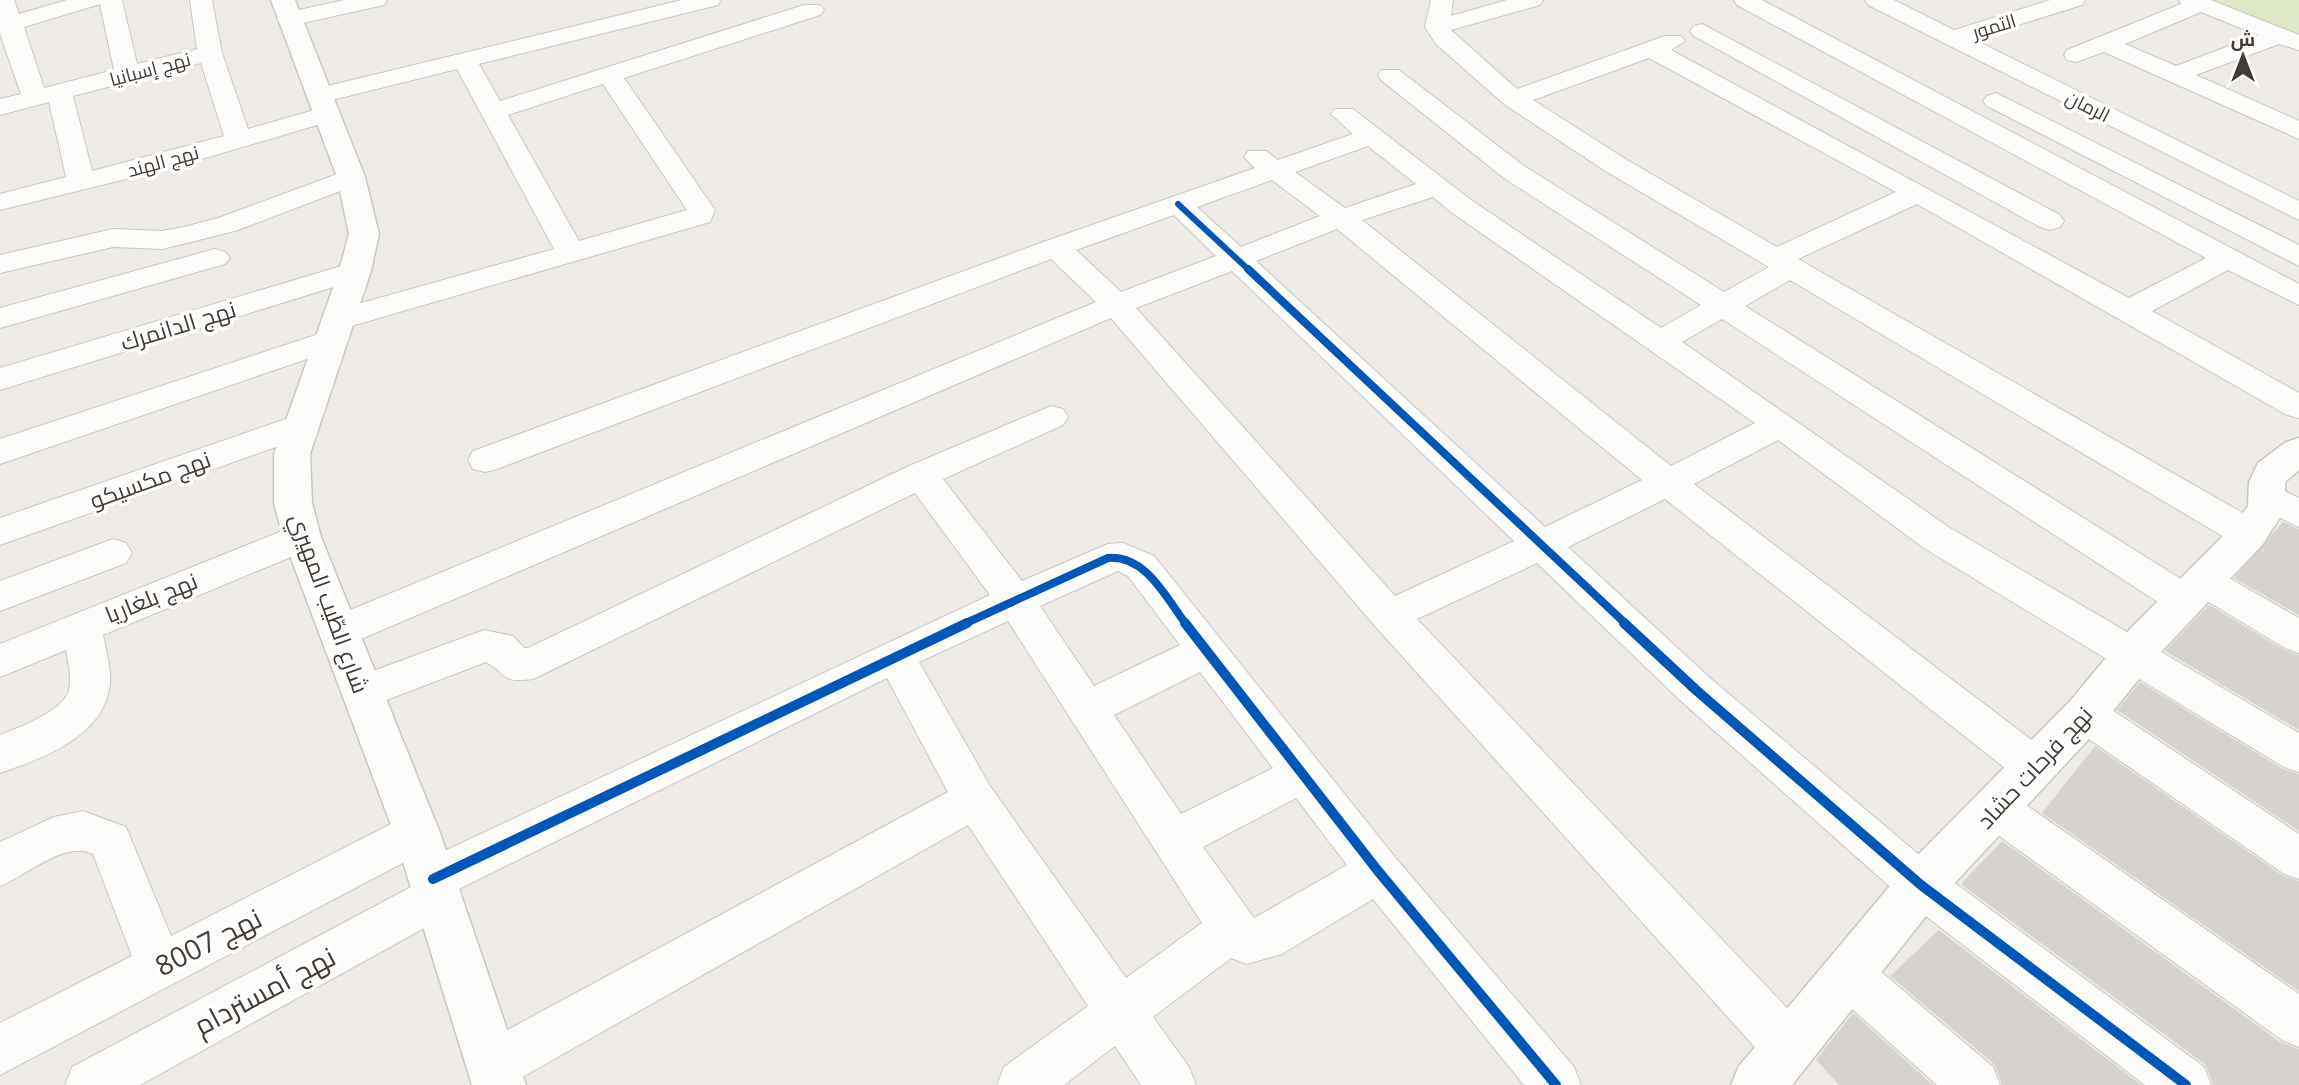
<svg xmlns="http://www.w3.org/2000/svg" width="2299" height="1085" font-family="'Open Sans',Cairo,sans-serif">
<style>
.green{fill:#dee7c8}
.building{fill:#d6d2ce}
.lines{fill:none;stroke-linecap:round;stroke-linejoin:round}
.minor-casing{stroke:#cac7c3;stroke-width:2}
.tertiary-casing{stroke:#cac7c3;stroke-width:3}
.minor{fill:#fcfcfb;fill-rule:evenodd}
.tertiary{fill:#fcfcfb;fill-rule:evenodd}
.cycleway-far2-casing{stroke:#fff;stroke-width:10}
.cycleway-far1-casing{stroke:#fff;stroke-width:12}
.cycleway-casing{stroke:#fff;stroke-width:15}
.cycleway-far2{stroke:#0057b8;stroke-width:6}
.cycleway-far1{stroke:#0057b8;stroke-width:8}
.cycleway{stroke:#0057b8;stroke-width:10}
.labels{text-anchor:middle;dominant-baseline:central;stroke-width:7;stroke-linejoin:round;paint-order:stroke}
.far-street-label{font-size:19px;fill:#433b34;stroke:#fff}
.street-label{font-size:23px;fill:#433b34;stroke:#fff}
.near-street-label{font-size:28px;fill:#433b34;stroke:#fff}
</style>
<rect width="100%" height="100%" fill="#eeebe7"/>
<!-- green -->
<path class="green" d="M 2210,0 L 2299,0 L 2299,35 Z"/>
<!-- building -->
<path class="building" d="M 2283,522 L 2299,529 L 2299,615 L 2234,578 Z
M 2209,605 L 2284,650 L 2299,655 L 2299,730 L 2165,651 Z
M 2140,682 L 2283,769 L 2299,774 L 2299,831 L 2117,710 Z
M 2095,746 L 2282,875 L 2299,881 L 2299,991 L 2042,813 Z
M 2002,841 L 2280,1042 L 2299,1049 L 2299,1085 L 2213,1085 L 2206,1065 L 1961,884 Z
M 1939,930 L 2141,1085 L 2002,1085 L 1995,1065 L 1890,976 Z
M 1853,1013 L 1933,1085 L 1839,1085 L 1816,1060 Z"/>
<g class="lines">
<defs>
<path id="minor" d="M 0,0 L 14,0 L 19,14 L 67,0 L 122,0 L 137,64 L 197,49 L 190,0 L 212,0 L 222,53 L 248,129 L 325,107 L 334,110 L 338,115 L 334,120 L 175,167 L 0,210 L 0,194 L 66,177 L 49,102 L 0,115 L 0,99 L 21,94 L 0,34 ZM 100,4 L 114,70 L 44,88 L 24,27 ZM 201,63 L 224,136 L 92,171 L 73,96 Z
M 344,0 L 387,0 L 384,5 L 289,26 L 281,24 L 277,19 L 281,14 Z
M 682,0 L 721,0 L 718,5 L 479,64 L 500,101 L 804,5 L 820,5 L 824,10 L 820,15 L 624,78 L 715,210 L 710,222 L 348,327 L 337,330 L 326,327 L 321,320 L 326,313 L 554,249 L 457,69 L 320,103 L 311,100 L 307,95 L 311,90 ZM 603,84 L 687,210 L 579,241 L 508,115 Z
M 1431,0 L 1453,0 L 1451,16 L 1507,0 L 1543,0 L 1540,5 L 1451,30 L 1517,89 L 1665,36 L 1681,36 L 1685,41 L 1671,50 L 2129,298 L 2206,258 L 1737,5 L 1734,0 L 1762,0 L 2299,284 L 2299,305 L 2228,270 L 2152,311 L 2299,393 L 2299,418 L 2287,415 L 1917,204 L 1798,259 L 2262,524 L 2267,534 L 2262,544 L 2249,547 L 2236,544 L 1790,280 L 1745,306 L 2184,581 L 2189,570 L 2202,566 L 2215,570 L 2299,618 L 2299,653 L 2285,648 L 2202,598 L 2198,610 L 2184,615 L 2170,610 L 1722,319 L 1682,342 L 1950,528 L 2299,733 L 2299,772 L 2284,767 L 1924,548 L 1778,440 L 1694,484 L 2050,754 L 2056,767 L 2050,780 L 2035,785 L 2020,780 L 1665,499 L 1568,547 L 1710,678 L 1937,870 L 2204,1067 L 2211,1085 L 2145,1085 L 1905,900 L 1682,702 L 1537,563 L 1417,619 L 1807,1029 L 1814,1047 L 1807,1065 L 1789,1072 L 1771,1065 L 1375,626 L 1111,318 L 354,642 L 340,646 L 326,642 L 320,631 L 326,620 L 1096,302 L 1051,259 L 497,469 L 485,472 L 473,469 L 468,460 L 473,451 L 1046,241 L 1255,168 L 1244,157 L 1248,151 L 1266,151 L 1278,160 L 1353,134 L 1331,114 L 1335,109 L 1353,109 L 1471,200 L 1661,328 L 1701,305 L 1504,178 L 1381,80 L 1378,75 L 1381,70 L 1399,70 L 1524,166 L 1724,292 L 1769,267 L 1607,172 L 1504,104 L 1436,44 L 1425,27 ZM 1649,58 L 1896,192 L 1777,247 L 1627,160 L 1533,100 ZM 1368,146 L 1416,184 L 1345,208 L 1295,172 ZM 1272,180 L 1320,216 L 1241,247 L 1197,207 ZM 1433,197 L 1451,212 L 1755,423 L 1671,466 L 1362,220 ZM 1174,215 L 1216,256 L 1121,292 L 1076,250 ZM 1337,229 L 1642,480 L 1545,527 L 1256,261 ZM 1232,271 L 1514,541 L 1395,596 L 1136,308 Z
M 1865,0 L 1894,0 L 1954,30 L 2050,0 L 2085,0 L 2082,5 L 1973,39 L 2299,201 L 2299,220 L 1868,5 Z
M 2179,0 L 2211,0 L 2299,35 L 2299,50 L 2279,44 L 2196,75 L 2299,121 L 2299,139 L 2104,52 L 2076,62 L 2067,60 L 2064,55 L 2067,50 L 2181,4 ZM 2201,12 L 2258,35 L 2176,66 L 2125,44 Z
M 1702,24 L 2060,215 L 2064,221 L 2060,227 L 2050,230 L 2040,227 L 1694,36 L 1690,31 L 1694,26 Z
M 1996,93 L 2299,245 L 2299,266 L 1987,106 L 1983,101 L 1987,96 Z
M 351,169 L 361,171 L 365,177 L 361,183 L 238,230 L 195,241 L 162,249 L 113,247 L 0,273 L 0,255 L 113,229 L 162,231 L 184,227 L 218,218 Z
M 215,249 L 225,252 L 230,258 L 225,264 L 0,328 L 0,308 Z
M 355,262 L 366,265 L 370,271 L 366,277 L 0,390 L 0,368 Z
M 331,330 L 342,333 L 347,340 L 342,347 L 0,464 L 0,439 Z
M 1051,406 L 1063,409 L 1068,417 L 1063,425 L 943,479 L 1022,581 L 1108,544 L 1123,543 L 1154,556 L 1394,856 L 1574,1067 L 1581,1085 L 1524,1085 L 1373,899 L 1282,954 L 1247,964 L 1231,958 L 1153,1017 L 1189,1067 L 1196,1085 L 1141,1085 L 1115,1046 L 1064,1085 L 997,1085 L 1004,1067 L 1088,1006 L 968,825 L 510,1084 L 474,1084 L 467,1066 L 474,1048 L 948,792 L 887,678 L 459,889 L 462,896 L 455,911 L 140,1085 L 65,1085 L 72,1067 L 413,886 L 410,879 L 417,864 L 990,595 L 915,493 L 533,679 C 500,683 509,675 486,662 L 363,709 L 349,704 L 343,692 L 349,680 L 484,630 L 513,636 L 524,648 L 528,648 L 909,466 ZM 1118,571 L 1128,576 L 1180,645 L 1094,686 L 1040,606 ZM 1008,621 L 1202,923 L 1126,978 L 990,786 L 919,662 ZM 1200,672 L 1273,768 L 1181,814 L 1114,715 ZM 1296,798 L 1347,865 L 1254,918 L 1203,847 Z
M 300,414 L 312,418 L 317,426 L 312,434 L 0,545 L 0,518 Z
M 2269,484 L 2299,498 L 2299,527 L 2256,506 L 2251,497 L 2256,488 Z
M 302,523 L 315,527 L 320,537 L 315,547 L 103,635 C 106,652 113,672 109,690 C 100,738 41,759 0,773 L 0,735 C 18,728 64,711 69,690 C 72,677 68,663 66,650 L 0,677 L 0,644 Z
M 113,539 L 126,543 L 132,553 L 126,563 L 0,611 L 0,581 Z
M 2085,697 L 2100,702 L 2299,834 L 2299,879 L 2283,873 L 2070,726 L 2064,714 L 2070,702 Z
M 1995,789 L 2010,794 L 2299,994 L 2299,1047 L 2282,1040 L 1980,822 L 1973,808 L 1980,794 Z
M 83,811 L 126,827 L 171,936 L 401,819 L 417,813 L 433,819 L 439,833 L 433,847 L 0,1075 L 0,1023 L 132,956 L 93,854 C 65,840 26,876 0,886 L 0,842 L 54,817 Z
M 1849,952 L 1866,959 L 1993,1067 L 2000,1085 L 1937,1085 L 1832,991 L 1825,975 L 1832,959 Z"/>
<path id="tertiary" d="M 271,0 L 295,0 L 365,177 L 379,234 L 371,271 L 310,454 L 312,503 L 321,537 L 440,833 L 526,1085 L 472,1085 L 394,833 L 283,537 L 274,503 L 274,454 L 339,271 L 349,234 L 337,177 Z
M 2299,438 L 2299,470 L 2285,482 L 2286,508 L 2263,544 L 2161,652 L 2100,727 L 1938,901 L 1792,1085 L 1731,1085 L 1739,1066 L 1904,869 L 2070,701 L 2131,628 L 2235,524 L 2248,506 L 2249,482 L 2258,463 L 2286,442 Z"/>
</defs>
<!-- minor casing -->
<use href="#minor" class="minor-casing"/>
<!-- tertiary casing -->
<use href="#tertiary" class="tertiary-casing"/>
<!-- minor -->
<use href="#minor" class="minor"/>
<!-- tertiary -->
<use href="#tertiary" class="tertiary"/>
<defs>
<path id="cycleway-far2" d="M 1178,204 L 1250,271"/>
<path id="cycleway-far1" d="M 1248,269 L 1626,624
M 964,624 L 1108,558 C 1146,555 1166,598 1186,624"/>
<path id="cycleway" d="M 1185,623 L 1378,871 L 1556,1085
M 1624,623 L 1696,690 L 1921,885 L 2186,1085
M 433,879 L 967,623"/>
</defs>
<!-- cycleway-far2 casing -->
<use href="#cycleway-far2" class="cycleway-far2-casing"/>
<!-- cycleway-far1 casing -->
<use href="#cycleway-far1" class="cycleway-far1-casing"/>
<!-- cycleway casing -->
<use href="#cycleway" class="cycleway-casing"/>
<!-- cycleway-far2 -->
<use href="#cycleway-far2" class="cycleway-far2"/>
<!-- cycleway-far1 -->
<use href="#cycleway-far1" class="cycleway-far1"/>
<!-- cycleway -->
<use href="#cycleway" class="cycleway"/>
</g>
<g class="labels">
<!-- far-street labels -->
<g class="far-street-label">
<text transform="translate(1994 26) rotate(-17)">التمور</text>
<text transform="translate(150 69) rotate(-15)">نهج إسبانيا</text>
<text transform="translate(2088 106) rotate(27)">الرمان</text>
<text transform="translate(163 161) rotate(-15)">نهج الهند</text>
</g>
<!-- street labels -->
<g class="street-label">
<text transform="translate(178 325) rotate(-17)">نهج الدانمرك</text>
<text transform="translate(150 479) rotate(-20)">نهج مكسيكو</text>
<text transform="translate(151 597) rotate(-22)">نهج بلغاريا</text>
<text transform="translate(330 603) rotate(70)">شارع الطّيب المهيري</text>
<text transform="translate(2034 767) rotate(-47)">نهج فرحات حشاد</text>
</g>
<!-- near-street labels -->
<g class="near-street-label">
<text transform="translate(208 941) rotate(-27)">نهج 8007</text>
<text transform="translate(264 990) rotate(-28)">نهج أمستردام</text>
</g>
</g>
<!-- north arrow -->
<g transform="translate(2243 56)" stroke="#ffffff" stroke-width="5" paint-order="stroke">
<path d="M0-5L12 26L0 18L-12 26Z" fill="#433b34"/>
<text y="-10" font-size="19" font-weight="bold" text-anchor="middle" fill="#433b34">ش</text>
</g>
</svg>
